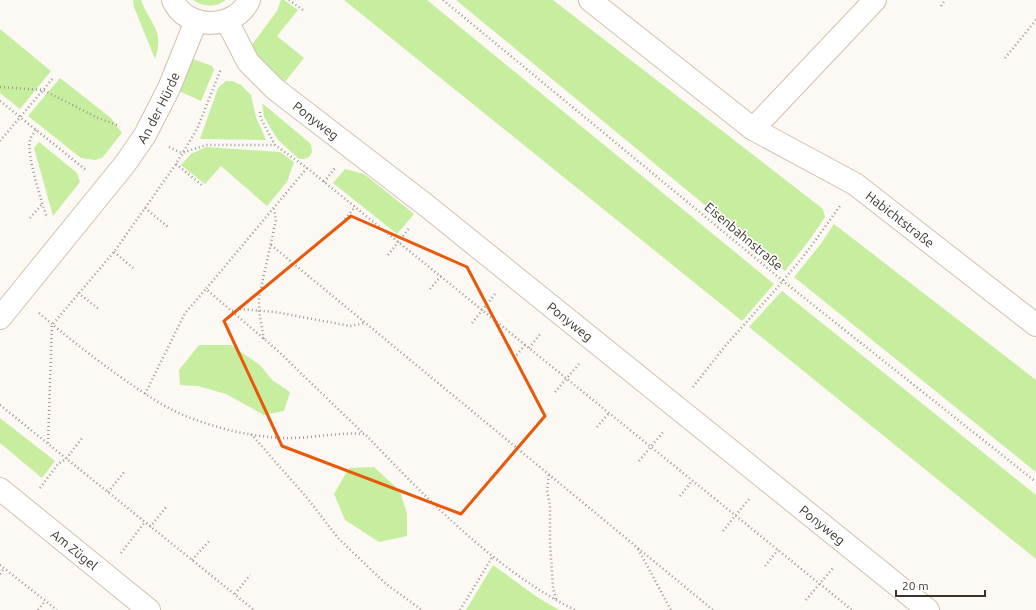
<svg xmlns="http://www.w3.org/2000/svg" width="1036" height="610" font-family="Ubuntu,sans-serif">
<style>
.green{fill:#c7ed9f}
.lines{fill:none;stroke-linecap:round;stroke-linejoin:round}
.minor-casing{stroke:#d2c1ad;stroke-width:24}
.path{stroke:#9e9892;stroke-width:2.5;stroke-dasharray:1 3;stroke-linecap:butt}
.minor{stroke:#fff;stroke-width:22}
.marked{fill:none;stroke:#e8590c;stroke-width:3;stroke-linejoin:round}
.labels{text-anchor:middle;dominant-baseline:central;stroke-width:3.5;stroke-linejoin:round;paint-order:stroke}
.street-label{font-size:13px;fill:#3b342c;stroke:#fff}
</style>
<rect width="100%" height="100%" fill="#fcf8f4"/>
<!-- green -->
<path class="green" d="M 133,0 L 141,0 C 150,25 165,29 155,59 L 134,7 Z
M 193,0 L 226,0 C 215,8 204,7 193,0 Z
M 281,0 L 284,0 L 298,10 L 277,36 L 304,58 L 284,83 L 257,59 L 251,46 L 277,11 Z
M 344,0 L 427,0 L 774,284 L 742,321 Z
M 456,0 L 553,0 L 823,209 L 825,217 L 811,238 L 785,271 Z
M 0,29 L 51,71 L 20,109 L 0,93 Z
M 193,59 L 212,66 L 214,70 L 201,101 L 179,91 Z
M 60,78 L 111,118 L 122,133 L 102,158 L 95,160 L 81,158 L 28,116 Z
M 226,81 L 232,81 L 241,85 L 251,95 L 256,117 L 266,140 L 200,139 L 218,88 Z
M 262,103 L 311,144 L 312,152 L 309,157 L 304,159 L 299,159 L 278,140 L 264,117 Z
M 39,142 L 77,173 L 80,182 L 53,216 L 34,148 Z
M 206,147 L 280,152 L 294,162 L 287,182 L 267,206 L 221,166 L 205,184 L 181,165 L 191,154 Z
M 345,169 L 364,174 L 414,214 L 397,234 L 333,183 Z
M 834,224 L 1036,380 L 1036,472 L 794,277 L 820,245 Z
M 782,291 L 1036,495 L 1036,559 L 749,327 Z
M 199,345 L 231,345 L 260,365 L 272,380 L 290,392 L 284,411 L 264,415 L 226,394 L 198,386 L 180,385 L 179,370 Z
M 0,418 L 55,461 L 42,478 L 0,443 Z
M 374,467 L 400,491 L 407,514 L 407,536 L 379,542 L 345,520 L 334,494 L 349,468 Z
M 493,565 L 537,597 L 559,610 L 466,610 Z"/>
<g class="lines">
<defs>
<g id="minor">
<path d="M 173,0 C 186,31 236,30 249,0"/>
<path id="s1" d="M 590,0 L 753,129 L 855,184 L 1036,325"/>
<path id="s2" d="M 227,21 L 248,62 L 275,89 L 427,206 L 928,610"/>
<path d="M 753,129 L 875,0"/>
<path id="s3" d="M 0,318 L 125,164 L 145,135 L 169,88 L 196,21"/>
<path id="s4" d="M 0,489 L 149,610"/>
</g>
</defs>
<!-- minor casing -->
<use href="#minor" class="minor-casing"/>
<!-- path -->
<path class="path" d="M 289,0 L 303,10
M 443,0 L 783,281 L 1036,482
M 941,6 L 945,0
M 1005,58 L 1036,20
M 0,87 L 43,90 L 98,118 L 120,126
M 0,101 L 86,170
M 260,112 L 261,119 L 275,145 L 307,168 L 852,610
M 36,130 C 34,133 31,136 30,140 C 26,154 42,203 47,218
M 0,141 L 54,77
M 169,147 L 182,153 L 206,145 L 275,145
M 176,164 L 203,186
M 307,168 L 206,289 L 278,351 L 364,434
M 324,182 L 335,168
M 145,208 L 168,227
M 30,218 L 42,204
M 345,219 L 355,207
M 271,245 L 713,610
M 114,252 L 133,268
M 388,255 L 410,227
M 430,289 L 441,276
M 78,293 L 99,309
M 232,311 L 241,309 L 275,312 L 350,326 L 365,323
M 39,313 C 67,337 95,359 125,380 C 145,394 165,408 188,417 C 219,429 256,438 289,438 C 314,438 339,432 365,434 C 425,497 496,571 575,610
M 472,323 L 495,294
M 264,339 L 259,311 L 259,297 L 276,220 L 274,209
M 529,348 L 541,333
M 514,358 L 525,345
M 693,387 L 726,345 L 776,289 L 802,258 L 815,241 L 840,206
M 555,392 L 579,364
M 145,394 L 185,313 L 206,289
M 0,405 L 254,610
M 597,427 L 609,413
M 251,434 L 308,499 L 338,538 L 386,584 L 422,610
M 48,443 L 52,325 L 114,252 L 176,164 L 197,129 L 221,69
M 639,461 L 664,431
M 549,475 L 547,490 L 550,506 L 550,542 L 553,588 L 556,600
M 40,488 L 58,464 L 66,459 L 83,437
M 108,492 L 125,471
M 680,496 L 692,481
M 150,527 L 167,506
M 723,531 L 749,499
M 638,549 L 671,610
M 121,553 L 145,522
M 192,560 L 209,541
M 0,565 L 57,610
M 765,566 L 778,550
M 0,574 L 4,568
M 235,594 L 250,575
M 806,600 L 833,568
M 38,610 L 45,601
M 460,610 L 493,556"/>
<!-- minor -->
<use href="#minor" class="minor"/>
</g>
<!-- marked area -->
<path class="marked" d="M 351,216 L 467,267 L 545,416 L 461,514 L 282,446 L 224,321 Z"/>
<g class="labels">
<!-- street labels -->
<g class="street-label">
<text stroke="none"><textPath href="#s3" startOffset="264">An der Hürde</textPath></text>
<text stroke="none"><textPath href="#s2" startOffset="136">Ponyweg</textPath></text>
<text stroke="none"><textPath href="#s1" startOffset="381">Habichtstraße</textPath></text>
<text transform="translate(744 236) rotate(40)">Eisenbahnstraße</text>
<text stroke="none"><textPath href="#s2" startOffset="460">Ponyweg</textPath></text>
<text stroke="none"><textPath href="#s2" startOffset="784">Ponyweg</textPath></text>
<text stroke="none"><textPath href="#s4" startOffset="96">Am Zügel</textPath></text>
</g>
</g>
<!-- scale -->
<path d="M896 590v6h89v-6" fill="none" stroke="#3b342c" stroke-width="2"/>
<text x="902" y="590" font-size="12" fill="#3b342c" stroke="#ffffff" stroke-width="3" paint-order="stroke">20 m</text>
</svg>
